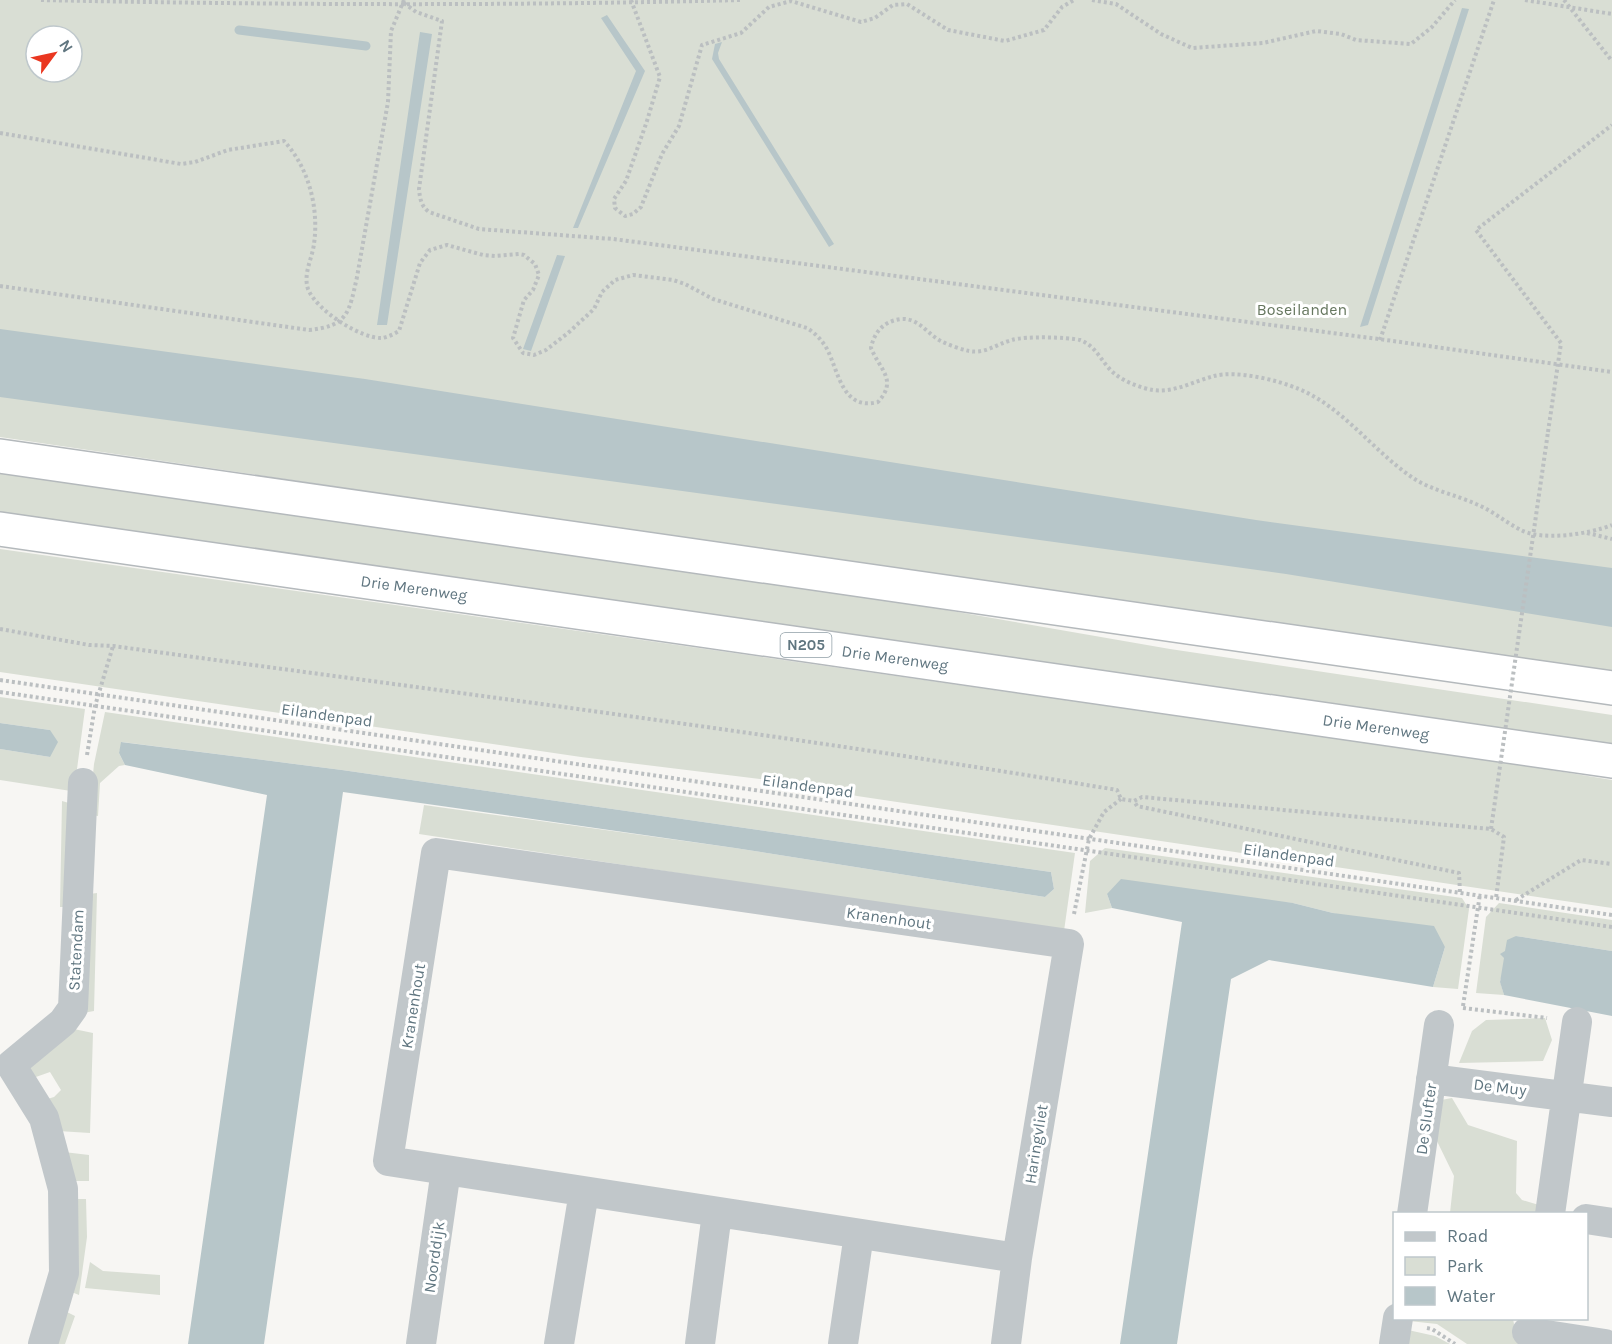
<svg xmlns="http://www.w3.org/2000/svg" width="1612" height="1344" font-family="Karla,sans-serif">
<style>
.green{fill:#d9ded4;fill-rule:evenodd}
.water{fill:#b7c6c9}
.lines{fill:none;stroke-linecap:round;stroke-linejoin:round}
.stream{stroke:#b7c6c9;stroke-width:9}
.trunk-casing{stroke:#b4b9bc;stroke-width:36}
.path{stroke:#bbbfc1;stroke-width:4;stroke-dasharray:3 3;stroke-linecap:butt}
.minor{stroke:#c1c7ca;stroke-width:30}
.trunk{stroke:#fff;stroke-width:33}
.path-bridge{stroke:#bbbfc1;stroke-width:4;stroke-dasharray:3 3;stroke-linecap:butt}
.labels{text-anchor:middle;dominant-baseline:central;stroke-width:6;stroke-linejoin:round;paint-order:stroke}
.shield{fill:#fff;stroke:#909fa6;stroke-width:1.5}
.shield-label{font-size:15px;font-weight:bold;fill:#607680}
.park-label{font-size:16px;fill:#66775f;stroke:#fff}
.street-label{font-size:16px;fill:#607680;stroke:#fff}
</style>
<rect width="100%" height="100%" fill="#f7f6f3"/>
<!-- green -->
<path class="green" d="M 0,0 L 1612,0 L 1612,675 L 0,437 ZM 36,36 L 72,36 L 72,72 L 36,72 Z
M 0,470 L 739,574 L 1170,649 L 1612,715 L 1612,746 L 0,512 Z
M 0,549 L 1490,760 L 1612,780 L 1612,908 L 857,796 L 808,785 L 581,757 L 0,672 Z
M 0,697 L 85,709 L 75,784 L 71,791 L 0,780 L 0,749 L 50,757 L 50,730 L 0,723 Z
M 105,712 L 1075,853 L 1064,931 L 419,834 L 424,805 L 735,848 L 1045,897 L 1054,889 L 1051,872 L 342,770 L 122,742 L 119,753 L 125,765 L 119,766 L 100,783 L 98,816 L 89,815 L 94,764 Z
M 62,801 L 69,803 L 68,907 L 60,907 Z
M 1105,848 L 1462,898 L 1469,909 L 1458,989 L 1433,987 L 1445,947 L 1333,913 L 1293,903 L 1107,894 L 1112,908 L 1085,913 L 1090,861 Z
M 97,893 L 94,1011 L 83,1013 L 89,894 Z
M 1499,903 L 1612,920 L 1612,951 L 1516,936 L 1500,981 L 1504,995 L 1476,993 L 1486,917 Z
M 1545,1018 L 1552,1040 L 1543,1061 L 1459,1063 L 1472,1031 L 1486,1020 Z
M 69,1028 L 93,1033 L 90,1133 L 58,1131 L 44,1100 L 54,1097 L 61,1090 L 50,1072 L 33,1078 L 27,1065 Z
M 1452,1098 L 1468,1125 L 1517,1141 L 1516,1193 L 1522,1200 L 1539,1205 L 1539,1213 L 1450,1213 L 1454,1176 L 1435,1137 L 1441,1100 Z
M 64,1152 L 89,1155 L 89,1181 L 70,1181 Z
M 74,1199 L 86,1199 L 87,1237 L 79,1295 L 69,1291 Z
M 90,1262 L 103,1271 L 160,1275 L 160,1295 L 85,1288 Z
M 63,1310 L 75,1316 L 65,1344 L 52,1344 Z
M 1409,1318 L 1513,1319 L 1518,1344 L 1467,1344 L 1437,1324 L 1409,1321 Z
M 1408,1330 L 1435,1336 L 1450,1344 L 1406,1344 Z"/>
<!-- water -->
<path class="water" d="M 1462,8 L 1469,9 L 1368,325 L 1360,327 Z
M 607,15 L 645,71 L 578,228 L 573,228 L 636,71 L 601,18 Z
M 420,32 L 432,34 L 387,325 L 377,325 Z
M 722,42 L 718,53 L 719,59 L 834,244 L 829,247 L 712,59 L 715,44 Z
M 557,255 L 565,256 L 531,351 L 523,349 Z
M 0,329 L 365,379 L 1256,520 L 1612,568 L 1612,627 L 1286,574 L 0,397 Z
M 0,723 L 50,730 L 58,742 L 50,757 L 0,749 Z
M 121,742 L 342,770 L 1051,872 L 1054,889 L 1045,897 L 735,848 L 343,792 L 264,1344 L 188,1344 L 267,795 L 125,765 L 119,753 Z
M 1121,879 L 1293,903 L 1333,913 L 1434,926 L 1445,947 L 1433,987 L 1269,960 L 1231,979 L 1177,1344 L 1120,1344 L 1182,922 L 1112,908 L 1107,894 Z
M 1516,936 L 1612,951 L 1612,1016 L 1504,995 L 1500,982 L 1504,958 L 1500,954 L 1505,951 L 1507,940 Z"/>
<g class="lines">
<!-- stream -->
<path class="stream" d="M 239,30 L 366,46"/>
<defs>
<path id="trunk" d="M 0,456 L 1612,688
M 0,529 L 1612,761"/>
</defs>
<!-- trunk casing -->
<use href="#trunk" class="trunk-casing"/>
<!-- path -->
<path class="path" d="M 41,0 C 273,5 508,6 741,0
M 631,0 L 660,77 L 647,121 L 626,181 L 614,199 L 615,208 L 625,216 L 633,214 L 641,207 L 662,154 L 679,126 L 702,45 L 741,33 L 769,7 L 791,1 L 861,22 L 875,18 L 893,5 L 907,4 L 948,30 L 1005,41 L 1044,30 L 1062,7 L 1074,0
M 1092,0 L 1116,4 L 1161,34 L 1192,48 L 1263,43 L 1316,31 L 1341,34 L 1356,40 L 1411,44 L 1432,27 L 1455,0
M 1525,0 L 1612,14
M 1564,0 L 1612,61
M 404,3 L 416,12 L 442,21 L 419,189 C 420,199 421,206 429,212 L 479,229 L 613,239 L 1386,340 L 1612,372
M 0,133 L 181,164 L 195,162 L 228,150 L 284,141 C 309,168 319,208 314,244 C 312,259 303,274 308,289 C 316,310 361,339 382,338 C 388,337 394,334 399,331 L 420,263 L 430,250 L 447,245 L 483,255 L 495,256 L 519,254 L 524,255 L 535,264 L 539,275 L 533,290 L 524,300 L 513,338 L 523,353 L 534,355 L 546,350 L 568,333 L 594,309 L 602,292 L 615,280 L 633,275 L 673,280 L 685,284 L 713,299 L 807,328 C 815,333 822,340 827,349 C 839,372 842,411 878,402 C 898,380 880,370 871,348 C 874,332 884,321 901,319 C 918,318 926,332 939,340 C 948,345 960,349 969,351 C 986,354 996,344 1012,340 C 1025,336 1067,337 1080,340 C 1097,346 1102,364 1115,374 C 1125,382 1141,388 1153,390 C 1174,393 1195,381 1214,376 C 1237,370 1277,380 1299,389 C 1344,408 1373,451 1413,478 C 1431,490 1456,495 1476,504 C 1491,510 1504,521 1519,529 C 1541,542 1589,534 1612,525
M 0,286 L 309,330 C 348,326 349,313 357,277 L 388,102 L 391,31 L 404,0
M 1380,340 L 1494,0
M 1548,432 L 1561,343 L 1476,230 L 1612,125
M 1587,533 L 1612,539
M 0,629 L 89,645 L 113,646 C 448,692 784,734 1117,790 L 1121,799 L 1134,801
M 0,680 L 1612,915
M 0,692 L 1612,927
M 87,755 L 95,706 L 113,646
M 1460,892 L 1459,873 L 1137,806 L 1134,801 L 1142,797 L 1491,829 L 1504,837 L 1496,898
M 1516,900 L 1581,860 L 1612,864
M 1074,914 L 1089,839 L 1104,812 L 1121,799
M 1463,1006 L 1480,894
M 1463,1008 L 1547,1018
M 1427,1328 L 1432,1329 L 1455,1344"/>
<!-- minor -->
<path class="minor" d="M 1431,1079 L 1612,1102
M 1412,1214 L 1439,1025
M 1550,1214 L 1577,1022
M 1586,1219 L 1612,1223
M 1527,1332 L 1605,1344
M 43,1344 L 64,1273 L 63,1189 L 44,1118 L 11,1065 L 63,1022 L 73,1008 L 83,783
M 421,1344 L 446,1170
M 559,1344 L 584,1192
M 700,1344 L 717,1213
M 843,1344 L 859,1234
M 1006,1344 L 1017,1258 L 1069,944 L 436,853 L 388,1161 L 1017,1258
M 1394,1344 L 1398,1318"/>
<!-- trunk -->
<use href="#trunk" class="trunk"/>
<!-- path-bridge -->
<path class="path-bridge" d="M 1491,829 L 1548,432"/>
</g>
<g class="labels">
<!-- shield labels -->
<rect class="shield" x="780.5" y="633" width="51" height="24" rx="4.5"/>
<g class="shield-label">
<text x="806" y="645">N205</text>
</g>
<!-- park labels -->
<g class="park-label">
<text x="1302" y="309">Boseilanden</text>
</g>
<!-- street labels -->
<g class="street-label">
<text transform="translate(414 588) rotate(8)">Drie Merenweg</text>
<text transform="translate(895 658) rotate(8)">Drie Merenweg</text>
<text transform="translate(327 715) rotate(8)">Eilandenpad</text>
<text transform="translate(1376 727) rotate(8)">Drie Merenweg</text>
<text transform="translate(808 786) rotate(8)">Eilandenpad</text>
<text transform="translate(1289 855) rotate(8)">Eilandenpad</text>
<text transform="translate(889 918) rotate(8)">Kranenhout</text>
<text transform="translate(76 950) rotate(-87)">Statendam</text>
<text transform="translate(413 1006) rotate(-81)">Kranenhout</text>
<text transform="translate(1500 1087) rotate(7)">De Muy</text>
<text transform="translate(1426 1119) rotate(-82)">De Slufter</text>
<text transform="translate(1036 1144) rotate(-81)">Haringvliet</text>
<text transform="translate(434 1257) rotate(-82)">Noorddijk</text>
</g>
</g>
<!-- legend -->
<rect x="1393" y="1212" width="195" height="108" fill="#ffffff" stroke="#bfc8cc" stroke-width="1.5"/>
<rect x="1405" y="1232" width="30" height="9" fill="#c1c7ca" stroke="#bfc8cc" stroke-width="1.5"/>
<text x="1447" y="1242" font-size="18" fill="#607680">Road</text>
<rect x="1405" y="1257" width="30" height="18" fill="#d9ded4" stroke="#bfc8cc" stroke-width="1.5"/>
<text x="1447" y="1272" font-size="18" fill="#607680">Park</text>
<rect x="1405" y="1287" width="30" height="18" fill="#b7c6c9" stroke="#bfc8cc" stroke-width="1.5"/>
<text x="1447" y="1302" font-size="18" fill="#607680">Water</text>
<!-- north arrow -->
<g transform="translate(54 54) rotate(57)"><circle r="28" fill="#ffffff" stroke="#bfc8cc" stroke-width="1.5"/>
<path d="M0-4.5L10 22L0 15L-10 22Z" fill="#ea3720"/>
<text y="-9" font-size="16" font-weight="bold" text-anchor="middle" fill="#607680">N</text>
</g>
</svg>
